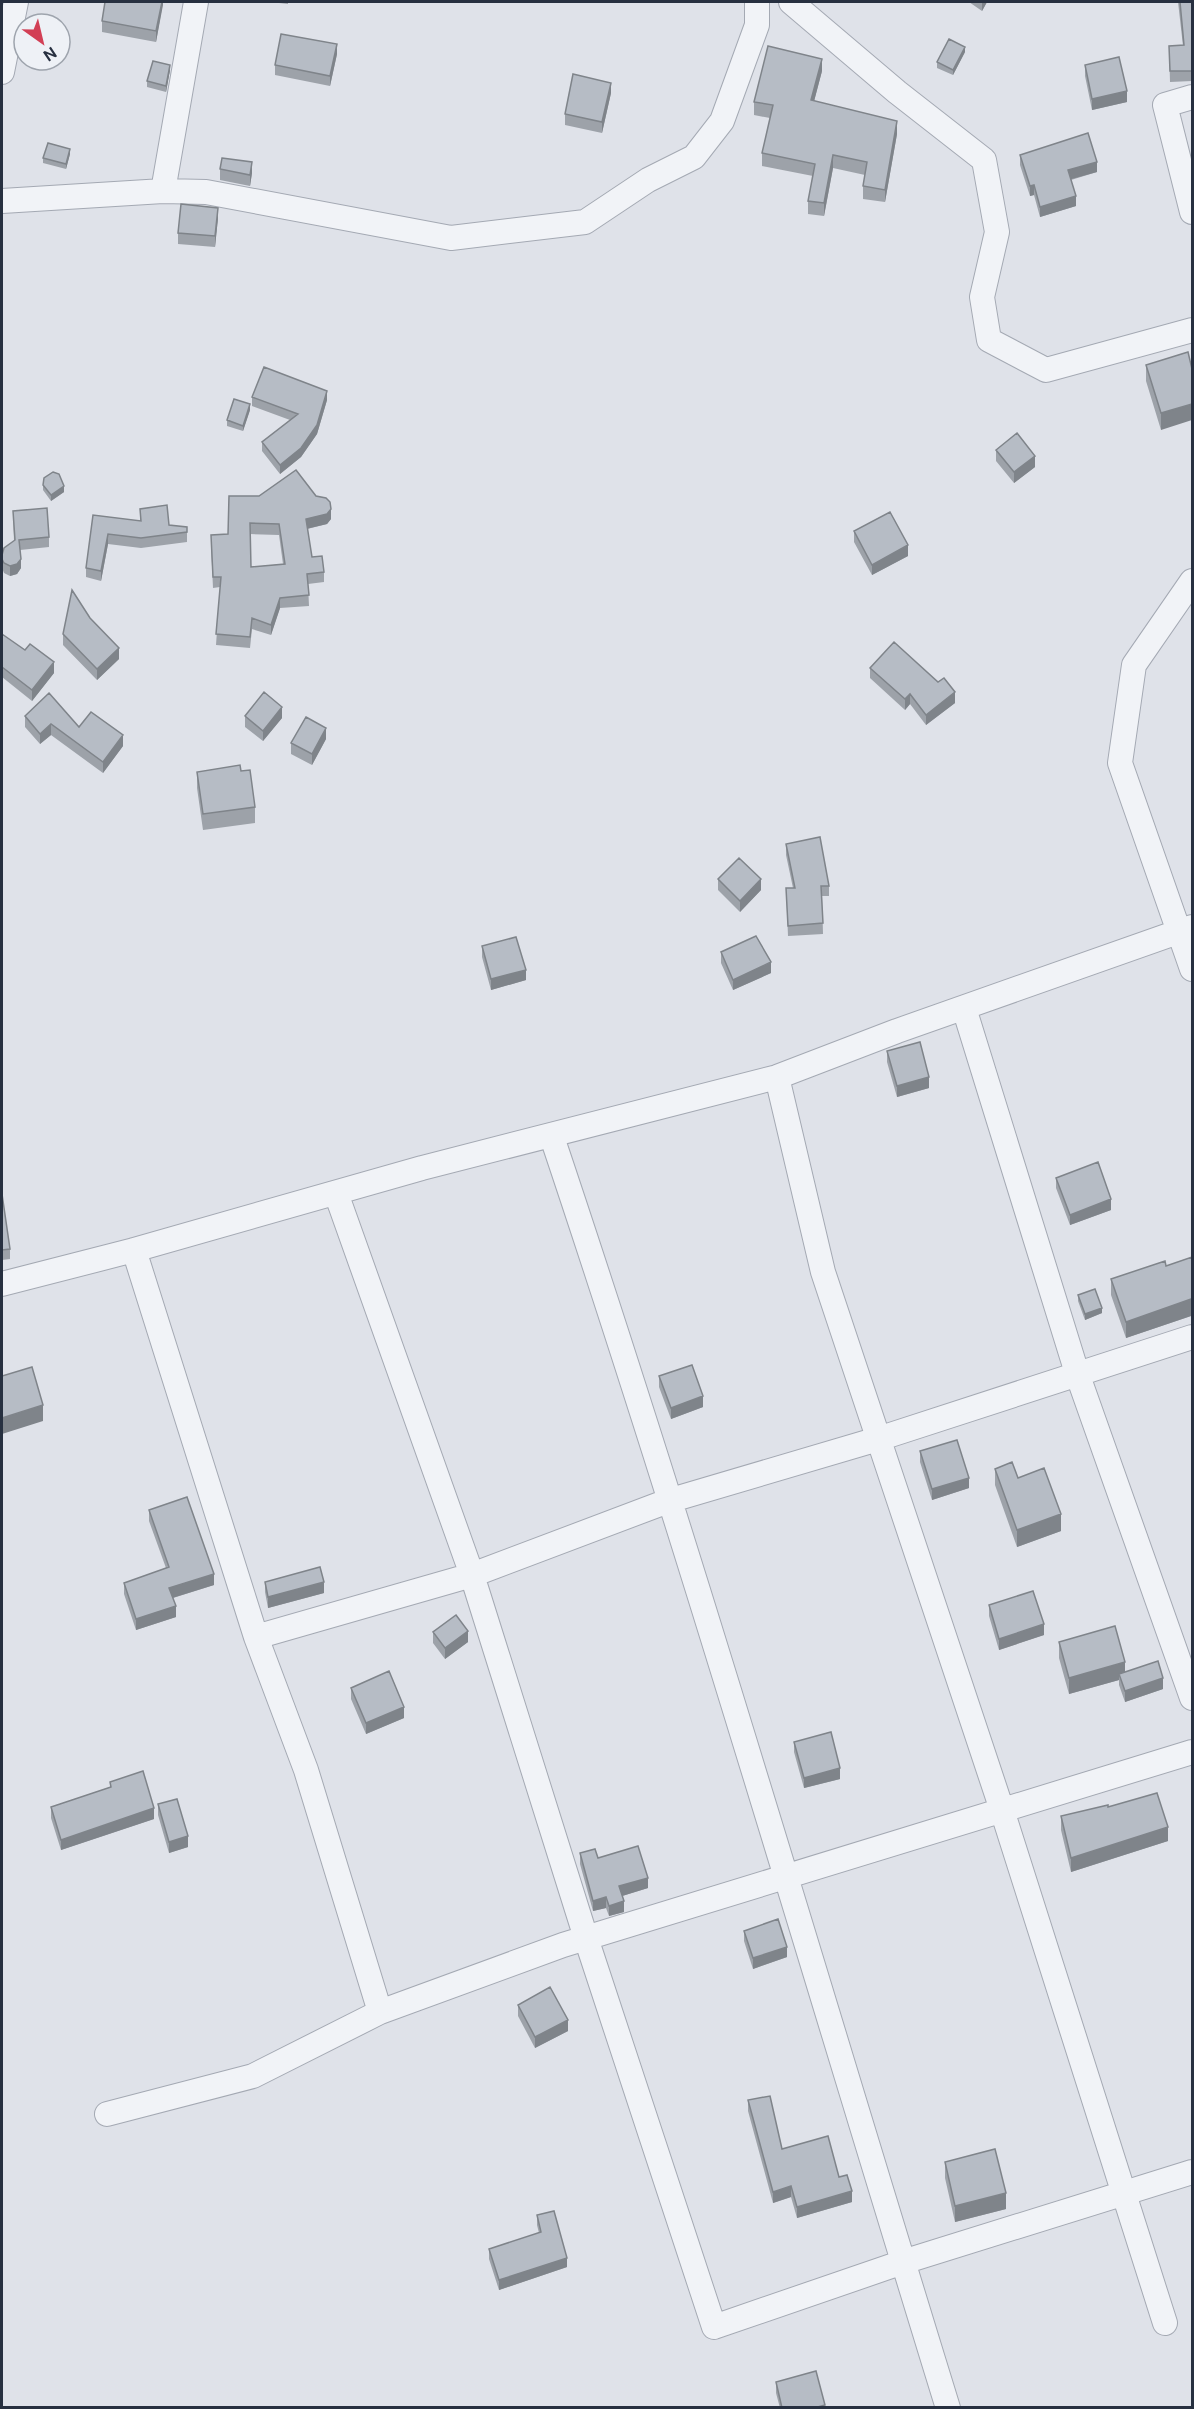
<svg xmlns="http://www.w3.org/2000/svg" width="1194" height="2409" font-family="'DM Sans',sans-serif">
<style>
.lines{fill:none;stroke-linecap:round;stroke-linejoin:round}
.minor-casing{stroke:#a4a9b3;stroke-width:26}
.minor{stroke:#f1f3f7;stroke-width:24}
.wall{fill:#9da2a9;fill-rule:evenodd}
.shaded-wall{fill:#7f848a}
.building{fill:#b6bcc5;stroke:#7f848a;stroke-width:1.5;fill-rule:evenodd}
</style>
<rect width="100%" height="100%" fill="#dfe2e9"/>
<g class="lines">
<defs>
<path id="minor" d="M 791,2 L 897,92 L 984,160 L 997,232 L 982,297 L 989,340 L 1046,370 L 1192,330
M 2,72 L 16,2
M 1192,97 L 1165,105 L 1192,212
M 163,191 L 196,2
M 2,201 L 163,191 L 206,192 L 451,238 L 585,222 L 648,180 L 694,157 L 722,121 L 757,25 L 757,2
M 1192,581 L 1134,665 L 1120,763 L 1192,969
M 964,1008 L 1077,1373 L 1192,1698
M 777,1077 L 823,1272 L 1002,1810 L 1165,2323
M 552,1137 C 693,1557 817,1984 948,2408
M 336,1193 L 472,1575 L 586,1938 L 714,2327 L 903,2262 L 1192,2172
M 134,1250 L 256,1637
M 2,1284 L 134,1250 L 422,1168 L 777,1077 L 897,1031 L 1192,927
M 380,2012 L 306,1770 L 256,1637 L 472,1575 L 668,1501 L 878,1439 L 1192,1337
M 107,2114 L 253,2076 L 380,2012 L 563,1945 L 1192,1752"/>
</defs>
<!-- minor casing -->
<use href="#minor" class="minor-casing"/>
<!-- minor -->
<use href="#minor" class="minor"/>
</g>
<!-- wall -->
<path class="wall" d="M 163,2 L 156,42 L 102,32 L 102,21 Z
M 270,2 L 288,2 L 288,4 Z
M 969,2 L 987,2 L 982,11 Z
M 1178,2 L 1192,2 L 1192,81 L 1170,82 L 1169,46 L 1183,46 Z
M 965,52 L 953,75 L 937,68 L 937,62 Z
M 337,54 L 330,86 L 275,75 L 275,65 Z
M 1085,65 L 1127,102 L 1092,110 L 1085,76 Z
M 170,70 L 166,92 L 147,87 L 147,81 Z
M 822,71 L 814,101 L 897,134 L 885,202 L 863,199 L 863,186 L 865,175 L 833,168 L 824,216 L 808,214 L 808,201 L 813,176 L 762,166 L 762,153 L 770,118 L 754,115 L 754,102 Z
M 611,93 L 602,133 L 565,125 L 565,114 Z
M 70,154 L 66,169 L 43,163 L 43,158 Z
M 1020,155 L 1097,172 L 1071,180 L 1076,206 L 1040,217 L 1034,195 L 1030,196 L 1020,165 Z
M 220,169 L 252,173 L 250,186 L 220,180 Z
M 218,218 L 215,247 L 178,244 L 178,233 Z
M 1188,352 L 1161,430 L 1146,381 L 1146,365 Z
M 252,397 L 327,400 L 317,434 L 301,457 L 280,474 L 262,451 L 262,442 L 290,420 L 252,406 Z
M 250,410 L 243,431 L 227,426 L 227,420 Z
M 996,450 L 1035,467 L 1014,483 L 996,461 Z
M 43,485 L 64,492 L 51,501 L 43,490 Z
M 229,496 L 316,496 L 331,519 L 327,524 L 307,529 L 312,557 L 324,572 L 324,582 L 308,584 L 309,606 L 280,608 L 271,635 L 252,629 L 250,648 L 216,645 L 220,587 L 213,588 L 211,545 L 228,534 ZM 250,534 L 279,535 L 283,564 L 251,567 Z
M 140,509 L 169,525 L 187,527 L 187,542 L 141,548 L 108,544 L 101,581 L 86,577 L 86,568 L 93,515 L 140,521 Z
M 13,511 L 49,537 L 49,547 L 20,550 L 21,568 L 17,574 L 10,576 L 4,573 L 2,568 L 2,555 L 14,541 Z
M 854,531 L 908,556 L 872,575 L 854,542 Z
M 90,618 L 119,659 L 97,680 L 63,645 L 63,634 Z
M 2,634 L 54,673 L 32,701 L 2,677 Z
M 870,668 L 955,703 L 926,725 L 910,704 L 905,710 L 870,678 Z
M 25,716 L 79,727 L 123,746 L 103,773 L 51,735 L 40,744 L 25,727 Z
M 245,716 L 282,718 L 263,741 L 245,727 Z
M 326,739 L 312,765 L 291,754 L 291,743 Z
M 241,771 L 255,807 L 255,823 L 203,830 L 197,788 L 197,772 Z
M 786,844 L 829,886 L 829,896 L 822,896 L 823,934 L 788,936 L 786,888 L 793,888 L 786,855 Z
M 718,879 L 761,890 L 740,912 L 718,890 Z
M 482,946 L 526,980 L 491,990 L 482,957 Z
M 721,952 L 771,973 L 733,990 L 721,963 Z
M 887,1051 L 929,1088 L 897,1097 L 887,1062 Z
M 1056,1178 L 1111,1210 L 1070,1225 L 1056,1188 Z
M 2,1194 L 10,1249 L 10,1259 L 2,1260 Z
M 1192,1257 L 1192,1321 L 1191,1316 L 1126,1338 L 1111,1295 L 1111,1279 L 1166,1266 Z
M 1078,1295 L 1102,1313 L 1085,1320 L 1078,1301 Z
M 659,1376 L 703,1407 L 671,1419 L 659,1387 Z
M 920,1451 L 969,1488 L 932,1500 L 920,1462 Z
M 995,1469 L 1018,1478 L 1061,1531 L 1017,1547 L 995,1485 Z
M 149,1510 L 214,1585 L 173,1598 L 176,1617 L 136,1630 L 124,1594 L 124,1583 L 166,1568 L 149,1521 Z
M 265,1582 L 324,1593 L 268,1608 L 265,1592 Z
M 989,1605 L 1044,1635 L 999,1650 L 989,1616 Z
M 433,1632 L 468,1642 L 445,1659 L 433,1643 Z
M 1059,1642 L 1125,1672 L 1163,1689 L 1125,1702 L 1119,1685 L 1119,1680 L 1069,1694 L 1059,1658 Z
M 351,1688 L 404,1718 L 366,1734 L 351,1699 Z
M 794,1742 L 840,1779 L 804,1788 L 794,1752 Z
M 110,1782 L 154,1819 L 61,1850 L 51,1818 L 51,1807 L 110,1787 Z
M 158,1804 L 188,1847 L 169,1853 L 158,1815 Z
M 1108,1807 L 1168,1841 L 1071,1872 L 1061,1830 L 1061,1816 Z
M 580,1853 L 598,1858 L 648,1888 L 622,1896 L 624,1912 L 609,1916 L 606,1908 L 593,1911 L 580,1864 Z
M 744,1931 L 787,1957 L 753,1969 L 744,1941 Z
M 518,2005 L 568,2031 L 535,2048 L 518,2016 Z
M 748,2100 L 782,2149 L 839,2177 L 852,2202 L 797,2218 L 791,2197 L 773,2203 L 748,2111 Z
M 945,2162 L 1006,2209 L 955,2222 L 945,2178 Z
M 537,2215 L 567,2267 L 499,2290 L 489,2259 L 489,2249 L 539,2233 L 537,2225 Z
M 776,2382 L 825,2408 L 780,2408 L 776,2393 Z"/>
<!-- shaded-wall -->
<path class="shaded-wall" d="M 162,2 L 163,2 L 163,5 L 156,42 L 156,31 Z
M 982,2 L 987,2 L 982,11 Z
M 337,44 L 337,54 L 330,86 L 330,76 Z
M 965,47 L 965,52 L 953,75 L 953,70 Z
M 822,59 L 822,71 L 811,113 L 811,100 Z
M 170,65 L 170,70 L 166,92 L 166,86 Z
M 611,83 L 611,93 L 602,133 L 602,122 Z
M 1127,91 L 1127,102 L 1092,110 L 1092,99 Z
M 897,121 L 897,134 L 885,202 L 885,190 Z
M 70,149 L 70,154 L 66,169 L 66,164 Z
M 833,155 L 833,168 L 824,216 L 824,203 Z
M 252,162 L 252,173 L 250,186 L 250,175 Z
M 1097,162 L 1097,172 L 1068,180 L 1068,170 Z
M 1034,185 L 1034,195 L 1030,196 L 1030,186 Z
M 1076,196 L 1076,206 L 1040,217 L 1040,207 Z
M 218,208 L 218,218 L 215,247 L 215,236 Z
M 327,391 L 327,400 L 317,434 L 301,457 L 280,474 L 280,465 Z
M 250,404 L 250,410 L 243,431 L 243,426 Z
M 1192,404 L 1192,420 L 1161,430 L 1161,413 Z
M 1035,456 L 1035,467 L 1014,483 L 1014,472 Z
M 64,486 L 64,492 L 51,501 L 51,495 Z
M 331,509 L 331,519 L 327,524 L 306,529 L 306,519 Z
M 108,534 L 108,544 L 101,581 L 101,571 Z
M 908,545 L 908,556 L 872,575 L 872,565 Z
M 21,559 L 21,568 L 17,574 L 10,576 L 10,566 Z
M 280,598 L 280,608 L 271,635 L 271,625 Z
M 119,648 L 119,659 L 97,680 L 97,669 Z
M 54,662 L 54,673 L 32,701 L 32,690 Z
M 955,692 L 955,703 L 926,725 L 926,715 Z
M 910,694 L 910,704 L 905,710 L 905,699 Z
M 282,707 L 282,718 L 263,741 L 263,731 Z
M 51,724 L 51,735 L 40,744 L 40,734 Z
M 326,728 L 326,739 L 312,765 L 312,754 Z
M 123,735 L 123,746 L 103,773 L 103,762 Z
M 761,879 L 761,890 L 740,912 L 740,901 Z
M 771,962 L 771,973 L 733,990 L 733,980 Z
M 526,970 L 526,980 L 491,990 L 491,979 Z
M 929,1077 L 929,1088 L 897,1097 L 897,1086 Z
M 1111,1199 L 1111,1210 L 1070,1225 L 1070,1215 Z
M 1191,1299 L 1191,1316 L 1126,1338 L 1126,1322 Z
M 1102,1308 L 1102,1313 L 1085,1320 L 1085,1314 Z
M 703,1396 L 703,1407 L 671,1419 L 671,1408 Z
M 43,1405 L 43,1421 L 2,1434 L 2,1418 Z
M 969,1478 L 969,1488 L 932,1500 L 932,1489 Z
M 1061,1514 L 1061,1531 L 1017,1547 L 1017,1530 Z
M 214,1574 L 214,1585 L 169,1599 L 169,1588 Z
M 324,1582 L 324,1593 L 268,1608 L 268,1597 Z
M 176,1606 L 176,1617 L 136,1630 L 136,1619 Z
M 1044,1624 L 1044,1635 L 999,1650 L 999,1639 Z
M 468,1631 L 468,1642 L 445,1659 L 445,1648 Z
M 1125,1662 L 1125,1678 L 1119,1674 L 1119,1680 L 1069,1694 L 1069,1678 Z
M 1163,1678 L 1163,1689 L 1125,1702 L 1125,1691 Z
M 404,1707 L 404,1718 L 366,1734 L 366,1723 Z
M 840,1768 L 840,1779 L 804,1788 L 804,1778 Z
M 154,1808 L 154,1819 L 61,1850 L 61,1840 Z
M 1168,1827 L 1168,1841 L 1071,1872 L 1071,1858 Z
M 188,1836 L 188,1847 L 169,1853 L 169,1842 Z
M 648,1878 L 648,1888 L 619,1897 L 619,1886 Z
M 606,1897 L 606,1908 L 593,1911 L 593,1901 Z
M 624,1901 L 624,1912 L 609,1916 L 609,1906 Z
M 787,1947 L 787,1957 L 753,1969 L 753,1958 Z
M 568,2020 L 568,2031 L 535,2048 L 535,2037 Z
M 791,2186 L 791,2197 L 773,2203 L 773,2192 Z
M 852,2191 L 852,2202 L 797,2218 L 797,2207 Z
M 1006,2193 L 1006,2209 L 955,2222 L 955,2206 Z
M 567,2258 L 567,2267 L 499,2290 L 499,2280 Z"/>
<!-- building -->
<path class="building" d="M 105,2 L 162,2 L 156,31 L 102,21 Z
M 1180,2 L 1192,2 L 1192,71 L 1170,71 L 1169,46 L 1184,45 Z
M 281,34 L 337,44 L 330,76 L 275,65 Z
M 949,39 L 965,47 L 953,70 L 937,62 Z
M 768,46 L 822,59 L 811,100 L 897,121 L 885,190 L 863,186 L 867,162 L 833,155 L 824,203 L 808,201 L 815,164 L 762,153 L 773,105 L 754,102 Z
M 1119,57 L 1127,91 L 1092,99 L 1085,65 Z
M 153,61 L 170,65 L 166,86 L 147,81 Z
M 573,74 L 611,83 L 602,122 L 565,114 Z
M 1088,133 L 1097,162 L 1068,170 L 1076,196 L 1040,207 L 1034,185 L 1030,186 L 1020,155 Z
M 48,143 L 70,149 L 66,164 L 43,158 Z
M 222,158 L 252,162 L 250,175 L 220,169 Z
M 181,204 L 218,208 L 215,236 L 178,233 Z
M 1188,352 L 1192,369 L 1192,404 L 1161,413 L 1146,365 Z
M 264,367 L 327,391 L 317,425 L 301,448 L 280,465 L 262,442 L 298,414 L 252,397 Z
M 234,399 L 250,404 L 243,426 L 227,420 Z
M 1017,433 L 1035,456 L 1014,472 L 996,450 Z
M 296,470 L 316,496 L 326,498 L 330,502 L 331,509 L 327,514 L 306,519 L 312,557 L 322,556 L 324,572 L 307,574 L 309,595 L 280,598 L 271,625 L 252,618 L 250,637 L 216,634 L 221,577 L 213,577 L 211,535 L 228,534 L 229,496 L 259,496 ZM 250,523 L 279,524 L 285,564 L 251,567 Z
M 53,472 L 59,474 L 64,486 L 51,495 L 43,485 L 44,478 Z
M 167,505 L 169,525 L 187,527 L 187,532 L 141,538 L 108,534 L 101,571 L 86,568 L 93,515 L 141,521 L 140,509 Z
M 47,508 L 49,537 L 19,540 L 21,559 L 17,564 L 10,566 L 4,563 L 2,559 L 2,555 L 4,548 L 15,540 L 13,511 Z
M 890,512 L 908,545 L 872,565 L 854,531 Z
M 72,590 L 90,618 L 119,648 L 97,669 L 63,634 Z
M 2,634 L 25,650 L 30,644 L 54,662 L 32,690 L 2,667 Z
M 894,642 L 938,682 L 944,678 L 955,692 L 926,715 L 910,694 L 905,699 L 870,668 Z
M 264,692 L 282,707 L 263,731 L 245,716 Z
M 49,693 L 79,727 L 91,712 L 123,735 L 103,762 L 51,724 L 40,734 L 25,716 Z
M 306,717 L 326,728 L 312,754 L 291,743 Z
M 240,765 L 241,771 L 250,770 L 255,807 L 203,814 L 197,772 Z
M 820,837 L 829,886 L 821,886 L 823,923 L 788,926 L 786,888 L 795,888 L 786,844 Z
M 739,858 L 761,879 L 740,901 L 718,879 Z
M 756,936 L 771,962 L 733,980 L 721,952 Z
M 516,937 L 526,970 L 491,979 L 482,946 Z
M 920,1042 L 929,1077 L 897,1086 L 887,1051 Z
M 1098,1162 L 1111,1199 L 1070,1215 L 1056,1178 Z
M 2,1194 L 10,1249 L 2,1250 Z
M 1192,1257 L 1192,1305 L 1191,1299 L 1126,1322 L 1111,1279 L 1165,1261 L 1166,1266 Z
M 1095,1289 L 1102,1308 L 1085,1314 L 1078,1295 Z
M 692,1365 L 703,1396 L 671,1408 L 659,1376 Z
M 32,1367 L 43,1405 L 2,1418 L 2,1376 Z
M 957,1440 L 969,1478 L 932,1489 L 920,1451 Z
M 1012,1462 L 1018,1478 L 1044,1468 L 1061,1514 L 1017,1530 L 995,1469 Z
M 187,1497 L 214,1574 L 169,1588 L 176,1606 L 136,1619 L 124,1583 L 169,1567 L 149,1510 Z
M 320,1567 L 324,1582 L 268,1597 L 265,1582 Z
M 1033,1591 L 1044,1624 L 999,1639 L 989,1605 Z
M 456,1615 L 468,1631 L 445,1648 L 433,1632 Z
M 1115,1626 L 1125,1662 L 1069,1678 L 1059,1642 Z
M 1158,1661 L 1163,1678 L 1125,1691 L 1119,1674 Z
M 389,1671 L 404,1707 L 366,1723 L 351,1688 Z
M 831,1732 L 840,1768 L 804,1778 L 794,1742 Z
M 143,1771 L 154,1808 L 61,1840 L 51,1807 L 111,1787 L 110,1782 Z
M 1157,1793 L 1168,1827 L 1071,1858 L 1061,1816 L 1108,1805 L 1108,1807 Z
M 177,1799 L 188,1836 L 169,1842 L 158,1804 Z
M 638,1846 L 648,1878 L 619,1886 L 624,1901 L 609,1906 L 606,1897 L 593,1901 L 580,1853 L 595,1849 L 598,1858 Z
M 778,1919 L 787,1947 L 753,1958 L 744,1931 Z
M 550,1987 L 568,2020 L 535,2037 L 518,2005 Z
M 770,2096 L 782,2149 L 828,2136 L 839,2177 L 847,2175 L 852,2191 L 797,2207 L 791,2186 L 773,2192 L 748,2100 Z
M 995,2149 L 1006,2193 L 955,2206 L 945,2162 Z
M 554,2211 L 567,2258 L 499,2280 L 489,2249 L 541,2232 L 537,2215 Z
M 816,2371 L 825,2405 L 814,2408 L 782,2408 L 776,2382 Z"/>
<!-- border -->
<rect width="1194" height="2409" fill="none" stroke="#273040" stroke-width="6"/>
<!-- north arrow -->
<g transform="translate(42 42) rotate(146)"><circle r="28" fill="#eef1f6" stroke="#9ea4ad" stroke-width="1.5"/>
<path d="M0-4.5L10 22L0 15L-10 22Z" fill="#d23f55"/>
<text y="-9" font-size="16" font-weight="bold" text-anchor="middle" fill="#273040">N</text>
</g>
</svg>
